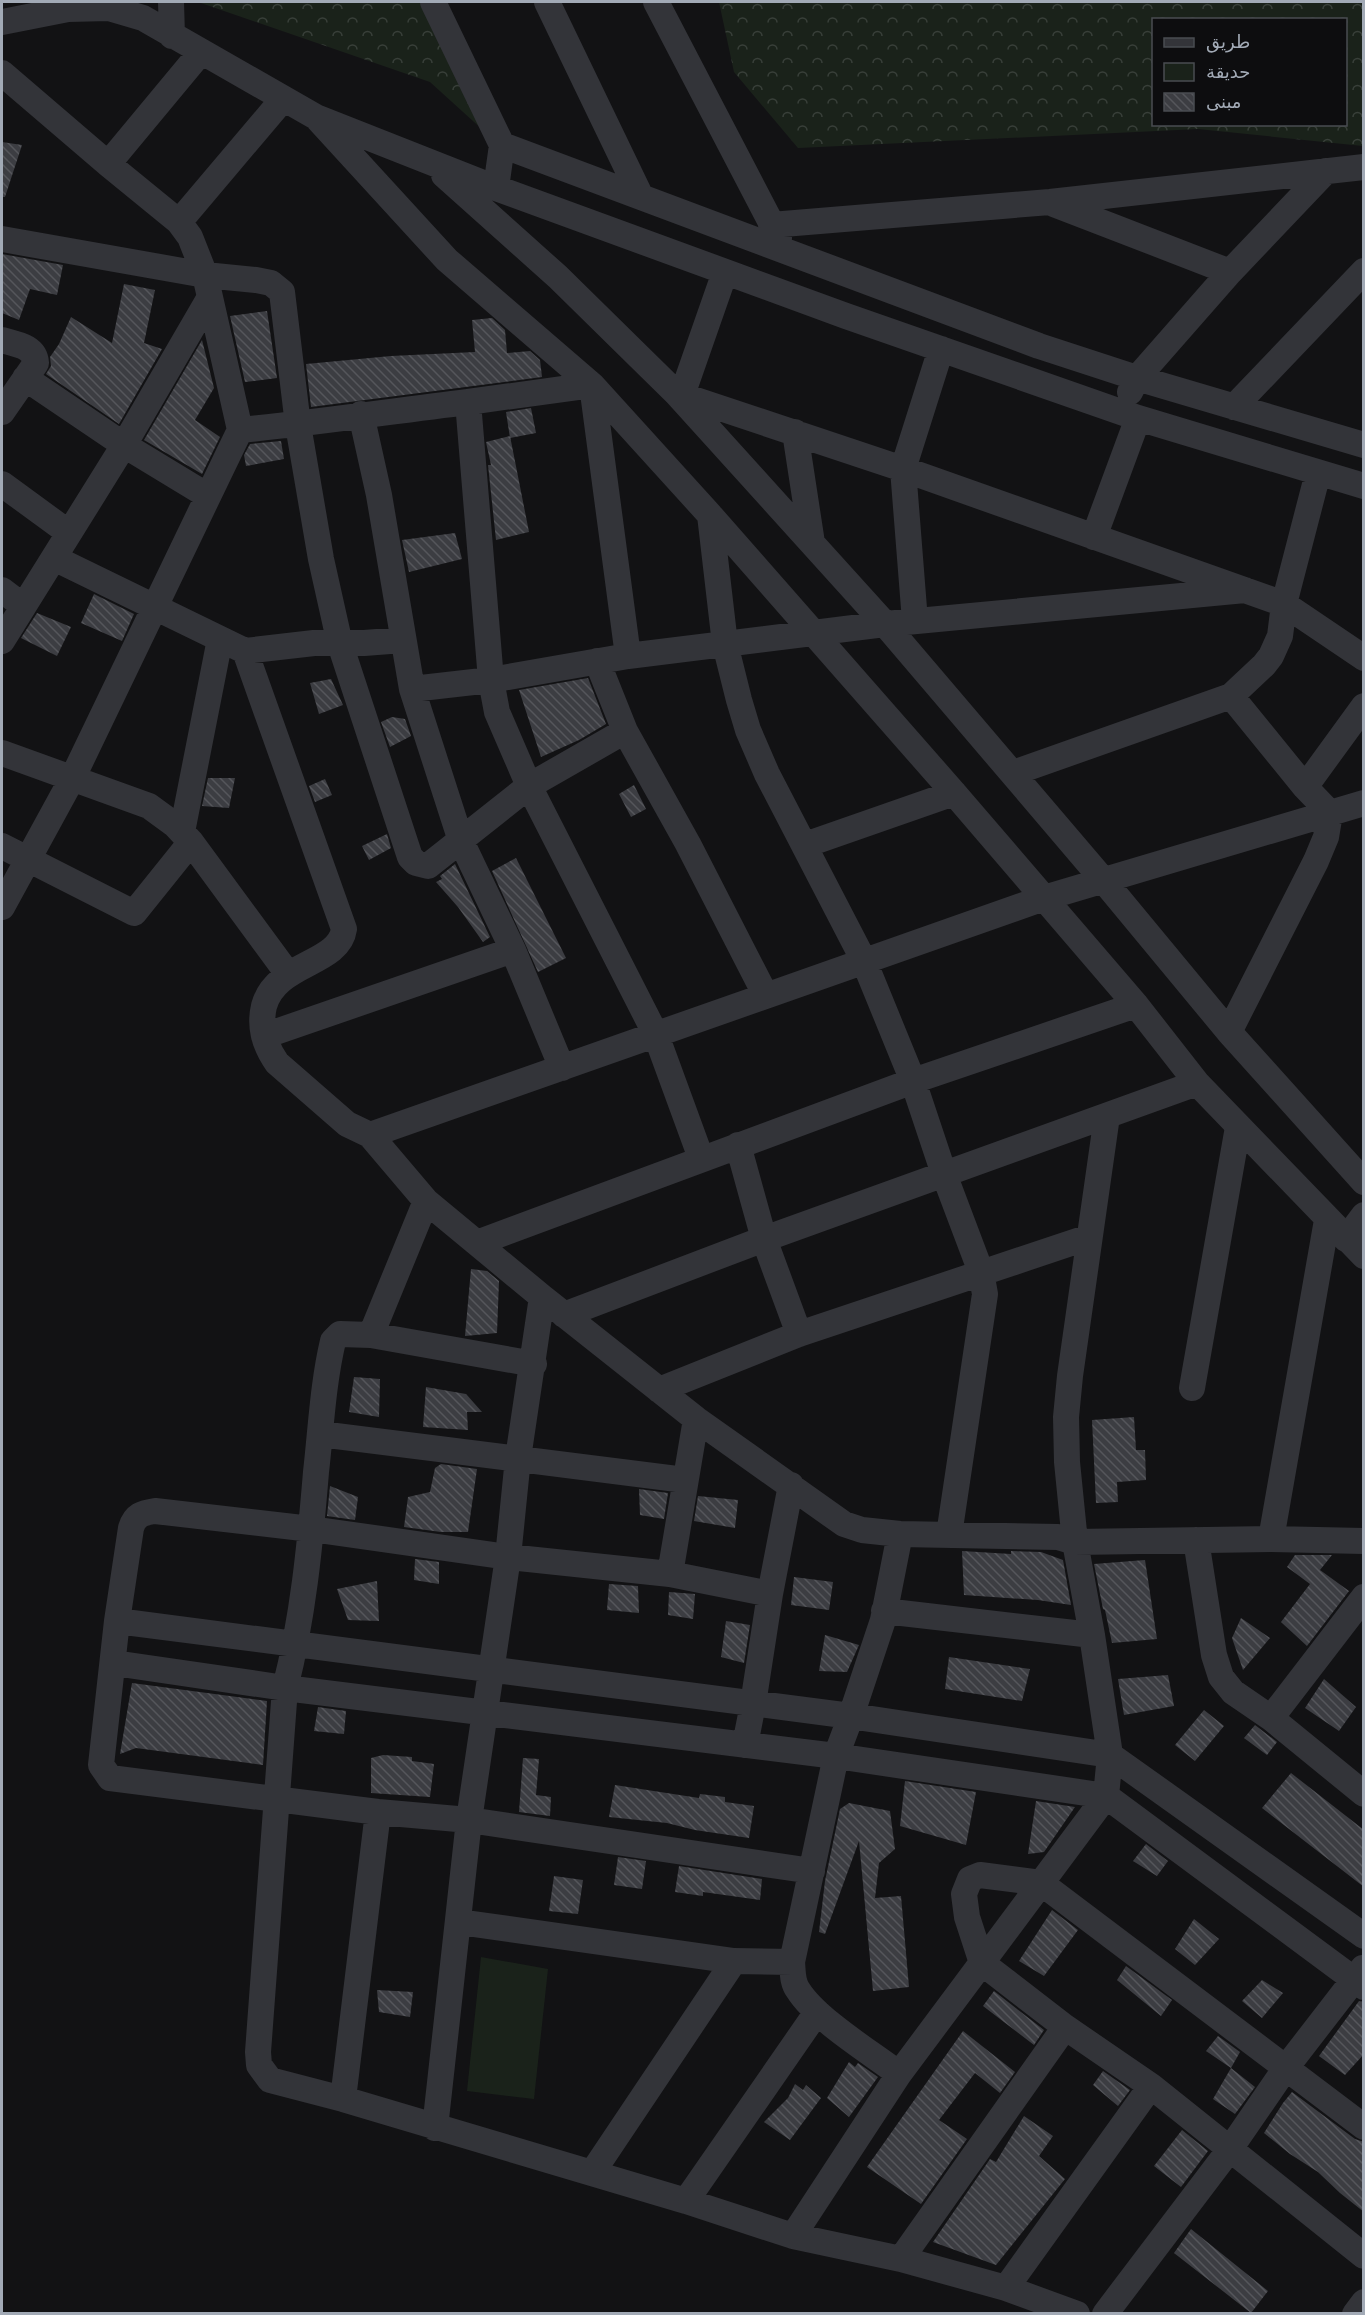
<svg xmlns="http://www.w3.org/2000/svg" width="1365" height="2315" font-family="'DejaVu Sans',Vazirmatn,sans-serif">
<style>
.forest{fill:url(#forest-crowns);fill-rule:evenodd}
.green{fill:#1a221a}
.building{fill:url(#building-back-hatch)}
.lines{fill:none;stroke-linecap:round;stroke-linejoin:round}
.street{stroke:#333439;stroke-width:26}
</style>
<defs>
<pattern id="forest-crowns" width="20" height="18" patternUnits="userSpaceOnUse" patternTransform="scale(1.5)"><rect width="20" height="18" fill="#1a221a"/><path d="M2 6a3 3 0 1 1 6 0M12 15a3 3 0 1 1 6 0" fill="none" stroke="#383f39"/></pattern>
<pattern id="building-back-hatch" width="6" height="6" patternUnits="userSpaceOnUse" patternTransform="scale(1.5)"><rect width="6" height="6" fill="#3c3d42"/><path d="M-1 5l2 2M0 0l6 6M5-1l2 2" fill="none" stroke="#55565b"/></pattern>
</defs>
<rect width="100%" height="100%" fill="#121214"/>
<!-- forest -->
<path class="forest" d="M 198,2 L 431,2 L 484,131 L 430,82 Z
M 719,2 L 1363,2 L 1363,146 L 1198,129 L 798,148 L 734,72 ZM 1154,20 L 1346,20 L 1346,124 L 1154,124 Z"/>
<!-- green -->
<path class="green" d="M 481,1957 L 548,1969 L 534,2099 L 467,2091 Z"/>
<!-- building -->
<path class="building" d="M 2,142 L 22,145 L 5,197 L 2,197 Z
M 2,254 L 63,265 L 57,295 L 30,289 L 19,320 L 2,313 Z
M 124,284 L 155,290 L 144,343 L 162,349 L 119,424 L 46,374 L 51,366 L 50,357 L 59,344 L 71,317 L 112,343 Z
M 267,311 L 277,378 L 245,382 L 230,316 Z
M 492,318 L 505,330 L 507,353 L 530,351 L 540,360 L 542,377 L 311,407 L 306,364 L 391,356 L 475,352 L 472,320 Z
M 202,340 L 214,388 L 195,420 L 220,437 L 202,474 L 144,440 Z
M 531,408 L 536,433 L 510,438 L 506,412 Z
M 510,436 L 529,532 L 496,540 L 488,465 L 491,465 L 486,442 Z
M 281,441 L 284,459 L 246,466 L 244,455 L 250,444 Z
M 455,533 L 462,559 L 409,572 L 402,540 Z
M 94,594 L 134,614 L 122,641 L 81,623 Z
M 37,613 L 71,627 L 57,656 L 21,638 Z
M 588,678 L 606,724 L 579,740 L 541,757 L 519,690 Z
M 331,679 L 343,705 L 319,714 L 310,683 Z
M 392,717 L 405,719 L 411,736 L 390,747 L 381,722 Z
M 208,778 L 235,778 L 229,808 L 202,806 Z
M 325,779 L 332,795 L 315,802 L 309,786 Z
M 634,785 L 646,809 L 631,817 L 619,794 Z
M 387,834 L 391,848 L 369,860 L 362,846 Z
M 516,858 L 566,958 L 538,972 L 492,871 Z
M 455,864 L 490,937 L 483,942 L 458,907 L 436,882 L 442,879 L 440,876 Z
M 471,1269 L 487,1271 L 499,1281 L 497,1333 L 465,1336 Z
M 354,1377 L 380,1379 L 379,1417 L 349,1412 Z
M 426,1387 L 466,1394 L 482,1412 L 467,1412 L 468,1430 L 423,1427 Z
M 1134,1417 L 1136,1450 L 1145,1450 L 1146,1480 L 1117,1482 L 1118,1502 L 1096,1503 L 1092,1420 Z
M 441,1464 L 477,1469 L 468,1532 L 441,1532 L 404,1527 L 408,1497 L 430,1492 L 435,1468 Z
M 330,1486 L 358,1497 L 355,1520 L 327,1516 Z
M 639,1489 L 668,1493 L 664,1519 L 640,1515 Z
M 698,1496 L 738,1500 L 735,1528 L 694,1521 Z
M 962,1551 L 1011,1554 L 1011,1551 L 1041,1552 L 1063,1560 L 1071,1605 L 1038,1600 L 964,1595 Z
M 1295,1555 L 1332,1555 L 1320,1570 L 1349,1591 L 1307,1646 L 1281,1622 L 1310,1584 L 1287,1567 Z
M 415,1559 L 439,1562 L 439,1584 L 414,1580 Z
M 1145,1560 L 1157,1639 L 1112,1643 L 1105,1610 L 1103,1609 L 1094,1564 Z
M 794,1577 L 833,1582 L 829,1610 L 791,1605 Z
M 377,1581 L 379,1621 L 348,1620 L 337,1589 Z
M 609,1584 L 638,1586 L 639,1613 L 607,1610 Z
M 669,1592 L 695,1594 L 693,1619 L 668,1615 Z
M 1241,1618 L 1270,1638 L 1243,1670 L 1232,1638 Z
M 726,1621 L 750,1625 L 744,1663 L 721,1657 Z
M 825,1635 L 859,1645 L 847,1672 L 819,1671 Z
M 949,1657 L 1030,1669 L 1022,1701 L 945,1689 Z
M 1168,1675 L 1174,1706 L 1124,1715 L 1118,1679 Z
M 1324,1679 L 1356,1707 L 1339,1731 L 1305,1708 Z
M 132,1683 L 267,1701 L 263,1765 L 136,1748 L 120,1754 Z
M 318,1707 L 346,1711 L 344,1734 L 314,1731 Z
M 1204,1710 L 1224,1726 L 1195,1761 L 1175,1745 Z
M 1255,1725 L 1277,1742 L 1267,1755 L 1244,1738 Z
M 383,1755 L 412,1757 L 412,1761 L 434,1764 L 430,1797 L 371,1793 L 371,1758 Z
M 523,1758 L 539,1759 L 536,1795 L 551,1797 L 550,1816 L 519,1812 Z
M 1291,1773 L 1364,1830 L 1364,1887 L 1262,1808 Z
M 905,1781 L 976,1792 L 966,1845 L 900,1826 Z
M 615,1785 L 699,1798 L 700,1794 L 725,1797 L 725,1802 L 754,1806 L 749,1838 L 695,1830 L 667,1823 L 609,1817 Z
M 1036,1801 L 1075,1807 L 1044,1852 L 1028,1854 Z
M 849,1803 L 890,1811 L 895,1849 L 879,1863 L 875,1898 L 901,1896 L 909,1987 L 873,1991 L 859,1841 L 825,1934 L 819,1932 L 825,1881 L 840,1809 Z
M 1146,1844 L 1168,1861 L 1157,1876 L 1133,1861 Z
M 618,1857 L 646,1861 L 642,1889 L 614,1885 Z
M 679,1866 L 762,1879 L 760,1900 L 703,1892 L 703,1896 L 675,1892 Z
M 554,1876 L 583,1880 L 578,1914 L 549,1911 Z
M 1052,1910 L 1078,1930 L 1044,1976 L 1019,1961 Z
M 1194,1919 L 1219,1939 L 1195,1965 L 1175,1949 Z
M 1126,1966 L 1172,2000 L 1161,2016 L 1117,1980 Z
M 1262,1980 L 1283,1993 L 1262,2018 L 1242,2001 Z
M 377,1990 L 413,1992 L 410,2017 L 379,2012 Z
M 994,1991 L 1044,2030 L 1034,2045 L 983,2006 Z
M 1359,2001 L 1364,2002 L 1364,2054 L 1345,2075 L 1319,2056 Z
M 963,2031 L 1015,2072 L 1000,2093 L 975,2073 L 939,2120 L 967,2139 L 921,2204 L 867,2167 Z
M 1218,2036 L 1240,2052 L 1231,2068 L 1206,2051 Z
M 849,2062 L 855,2067 L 858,2063 L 878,2077 L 849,2117 L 827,2098 Z
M 1231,2068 L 1255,2087 L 1235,2114 L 1213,2099 Z
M 1103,2071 L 1130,2090 L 1118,2106 L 1093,2085 Z
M 795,2084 L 803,2090 L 806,2085 L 821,2098 L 790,2140 L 764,2122 L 788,2098 Z
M 1292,2092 L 1355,2139 L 1364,2142 L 1364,2212 L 1340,2193 L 1318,2172 L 1290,2154 L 1264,2133 L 1283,2103 Z
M 1024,2116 L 1053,2136 L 1039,2156 L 1065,2179 L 996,2265 L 933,2242 L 990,2159 L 996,2162 Z
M 1182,2130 L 1208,2151 L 1181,2187 L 1154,2166 Z
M 1191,2229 L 1268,2291 L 1251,2313 L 1174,2253 Z"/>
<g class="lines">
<!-- street -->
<path class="street" d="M 171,2 L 172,36
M 433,2 L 502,145 L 496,188
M 547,2 L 641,197
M 656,2 L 779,238
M 2,22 L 68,9 L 109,8 L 143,18 L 316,117 L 496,188 L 846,316 L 1138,418 L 1364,486
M 2,73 L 108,164 L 179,222 L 283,99
M 316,117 L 447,260 L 592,385 L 710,515 L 954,793 L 1136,1005 L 1197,1083 L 1364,1256
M 502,145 L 1039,346 L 1137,378 L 1364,445
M 108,164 L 201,52
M 444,175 L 558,277 L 677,394 L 885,624 L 1104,881 L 1229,1032 L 1364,1182
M 1054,204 L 1230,272
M 771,225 L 1050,202 L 1364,167
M 2,239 L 205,275 L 256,280 L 271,283 L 282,292 L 298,425 L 321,559 L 340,644 L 410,857 L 416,863 L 428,866 L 529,786 L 625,731
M 2,340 C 15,344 35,346 36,363 L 2,412
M 25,378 L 124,445 L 208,496
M 1130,392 L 1137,378 L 1230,272 L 1326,171
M 678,394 L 903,469 L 1284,604 L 1364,658
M 682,395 L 725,272
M 1234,407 L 1364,271
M 361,414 L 379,495 L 412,689 L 461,841 L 513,950 L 562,1068
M 240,430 C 316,423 392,411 468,402
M 795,432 L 812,543
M 2,484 L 69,533
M 710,515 L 725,644 L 739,700 L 748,730 L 767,774 L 864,961 L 913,1081 L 944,1174 L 981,1272 L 985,1294 L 949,1535
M 1094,537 L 1138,418
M 54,558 L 245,651 L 344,929 C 339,965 276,962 264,1006 C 259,1027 265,1046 277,1063 L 347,1124 L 370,1135 L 426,1201 L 542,1297 L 696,1419 L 844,1524 L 862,1530 L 900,1534 L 1058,1537 L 1075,1542 L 1271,1539 L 1364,1541
M 2,590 L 23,606
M 915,621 L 903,469 L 941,349
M 2,641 L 124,445 L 210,297
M 245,651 L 314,643 L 364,643 L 403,640
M 628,656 L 592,385 L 468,402 L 491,680 L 497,712 L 529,786 L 656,1035 L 701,1158
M 597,661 L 625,731 L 688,844 L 766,996
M 412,689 L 491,680 L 628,656 L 885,624 L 1245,590
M 2,753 L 149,806 L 175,825 L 191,842 L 288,974
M 1013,773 L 1231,696 L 1264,665 L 1271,656 L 1280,636 L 1284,604 L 1318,473
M 1305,787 L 1364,706
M 182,832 L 220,639
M 805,845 L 954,793
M 2,846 L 134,913 L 191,842
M 2,907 L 73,777 L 240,430 L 205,275 L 190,237 L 179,222
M 1229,1032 L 1316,861 L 1326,837 L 1330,813 L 1305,787 L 1231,696
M 264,1036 L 513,950
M 370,1135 L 1044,898 L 1364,803
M 738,1145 L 764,1239 L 799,1334
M 1346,1239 L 1364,1215
M 477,1243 L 913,1081 L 1136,1005
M 564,1315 L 764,1239 L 1197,1083
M 371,1335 L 426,1201
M 534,1364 L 371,1335 L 340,1334 L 333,1341 C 323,1383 321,1428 316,1472 C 310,1545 303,1618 285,1688 L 258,2052 L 259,2065 L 270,2080 L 343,2099 L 686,2201 L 793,2236 L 901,2259 L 1006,2288 L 1077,2314
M 1192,1388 L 1238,1127
M 659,1390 L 799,1334 L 1089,1237
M 320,1434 L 685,1480
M 1271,1539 L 1327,1220
M 1196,1540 L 1214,1655 L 1221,1677 L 1233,1692 L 1271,1718 L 1364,1794
M 670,1574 L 696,1419
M 770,1594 L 670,1574 L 508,1557 L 311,1529 L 155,1511 C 142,1513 135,1515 131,1528 L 117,1621 L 101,1765 L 110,1778 L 378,1812 L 469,1820 L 812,1871
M 884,1611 L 1092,1635
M 117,1621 L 851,1716 L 1110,1755 L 1364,1936
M 114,1663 L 285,1688 L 836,1756 L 1106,1796 L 1364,1987
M 1271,1718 L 1364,1597
M 745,1745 L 753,1704 L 770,1594 L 791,1485
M 459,1922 L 734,1961 L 792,1962
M 899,2074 C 870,2052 816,2019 798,1990 C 792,1982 793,1972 792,1962 L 836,1756 L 851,1716 L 883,1620 L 900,1534
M 343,2099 L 378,1812
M 1364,2127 L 1041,1883 L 980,1875 L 970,1879 L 964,1894 L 967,1917 L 982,1963 L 1065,2027 L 1151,2086 L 1364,2256
M 435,2128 L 469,1820 L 508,1557 L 518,1458 L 542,1297
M 592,2173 L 734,1961
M 686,2201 L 817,2012
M 793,2236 L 899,2074 L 1106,1796 L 1110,1755 L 1092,1635 L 1075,1542 L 1067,1462 L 1066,1417 L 1070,1376 L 1107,1116
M 901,2259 L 1065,2027
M 1006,2288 L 1151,2086
M 1105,2314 L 1230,2149 L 1285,2069 L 1363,1968
M 1355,2314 L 1364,2302"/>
</g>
<!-- border -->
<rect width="1365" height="2315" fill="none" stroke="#a2aab6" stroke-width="6"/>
<!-- legend -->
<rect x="1152" y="18" width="195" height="108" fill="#0d0d0f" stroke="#494c52" stroke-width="1.5"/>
<rect x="1164" y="38" width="30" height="9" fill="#333439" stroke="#494c52" stroke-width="1.5"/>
<text x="1206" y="48" font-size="18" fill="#a2aab6">طريق</text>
<rect x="1164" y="63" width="30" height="18" fill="#1a221a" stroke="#494c52" stroke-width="1.5"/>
<text x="1206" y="78" font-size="18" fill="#a2aab6">حديقة</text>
<rect x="1164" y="93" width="30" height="18" fill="url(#building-back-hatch)" stroke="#494c52" stroke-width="1.5"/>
<text x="1206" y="108" font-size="18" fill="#a2aab6">مبنى</text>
</svg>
